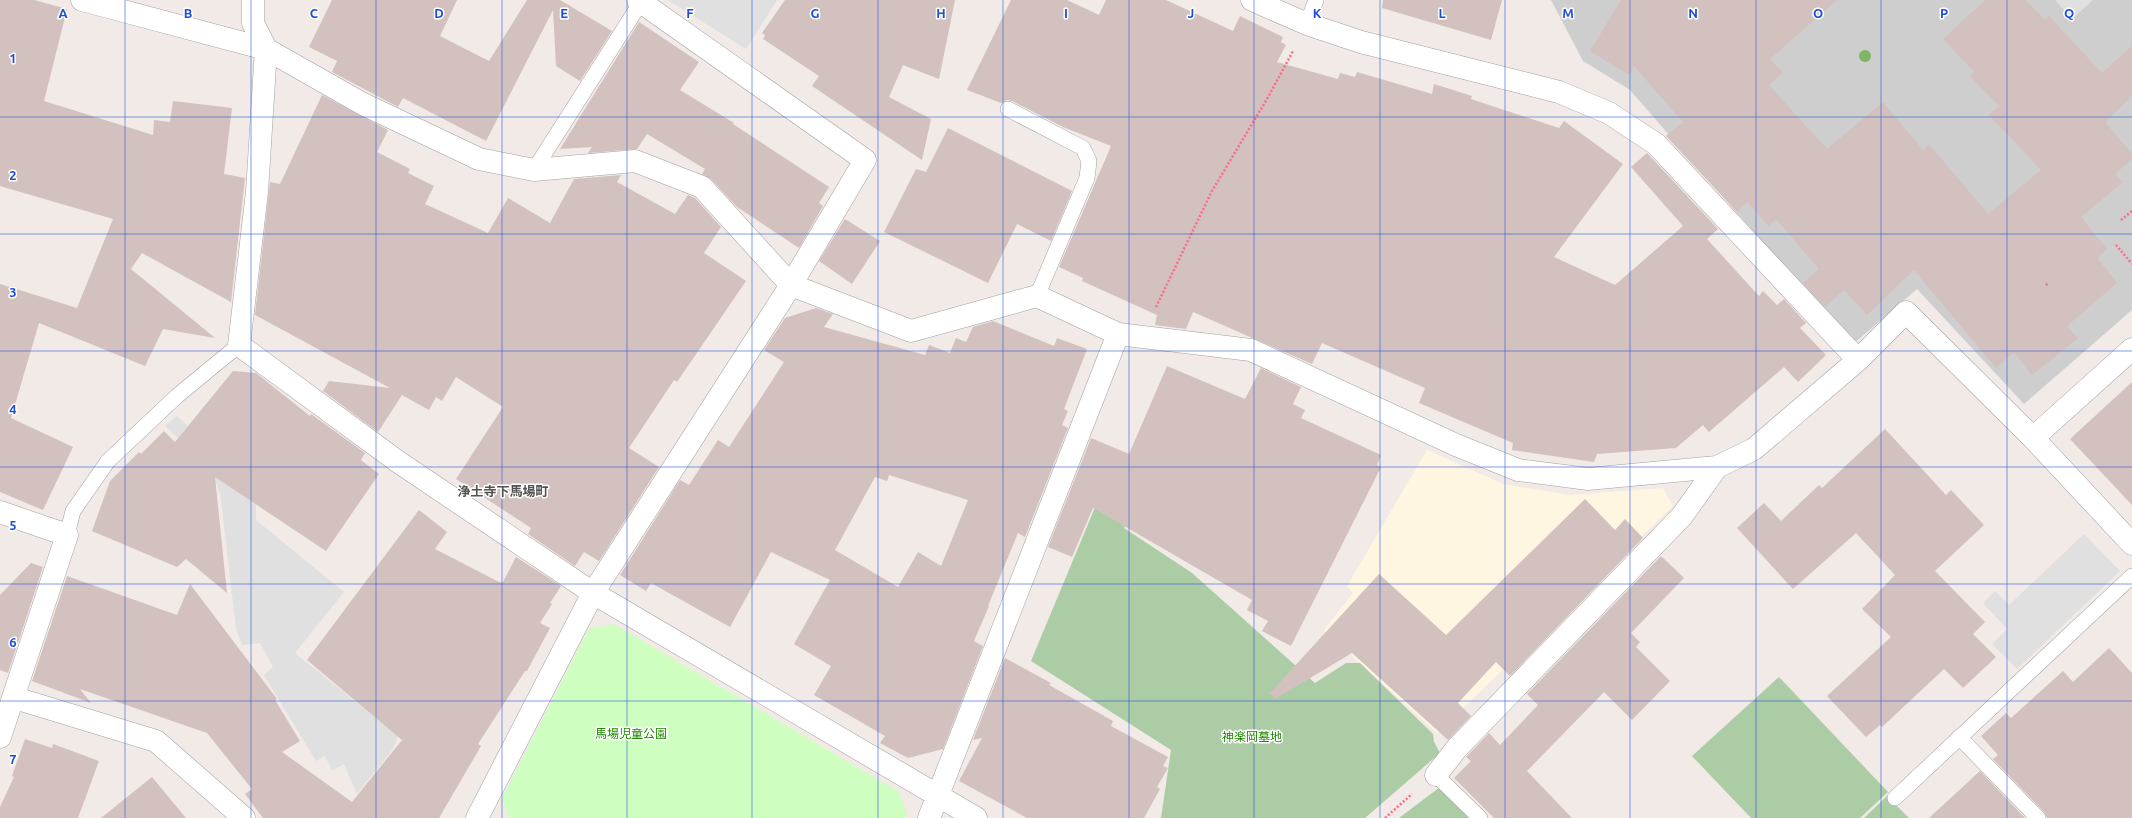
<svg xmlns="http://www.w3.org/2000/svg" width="2132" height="818" font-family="Ubuntu,'Noto Sans JP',sans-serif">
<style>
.education{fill:#fff6e1}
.religious{fill:#cecece}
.cemetery{fill:#abcca5}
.park{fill:#cefec0}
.parking{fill:#e0e0e0}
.building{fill:#d2c1be;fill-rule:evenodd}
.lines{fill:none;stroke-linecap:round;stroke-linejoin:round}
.lane-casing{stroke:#a1a1a1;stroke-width:16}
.street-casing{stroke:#a1a1a1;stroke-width:23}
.path{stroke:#ff6988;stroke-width:2.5;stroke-dasharray:2 2;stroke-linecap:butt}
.lane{stroke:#fff;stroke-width:15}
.street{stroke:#fff;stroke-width:22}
.tree{fill:#7fb569}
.grid{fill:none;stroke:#1d4ed8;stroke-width:1;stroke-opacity:0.55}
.labels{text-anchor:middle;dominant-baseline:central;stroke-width:3;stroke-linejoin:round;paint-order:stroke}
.park-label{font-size:12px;fill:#218902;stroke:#fff}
.neighbourhood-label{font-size:13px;font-weight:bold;fill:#535353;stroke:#fff}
.grid-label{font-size:13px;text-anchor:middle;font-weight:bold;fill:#1d4ed8;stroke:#fff;stroke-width:3;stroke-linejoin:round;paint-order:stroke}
</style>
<rect width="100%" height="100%" fill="#f1eae6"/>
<!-- education -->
<path class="education" d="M 1427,450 L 1503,484 L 1570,495 L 1663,488 L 1673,506 L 1437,733 L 1324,630 L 1353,593 L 1347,586 Z"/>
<!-- religious -->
<path class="religious" d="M 1551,0 L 2132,0 L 2132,310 L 2024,404 L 1917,289 L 1852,345 L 1630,90 L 1583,61 Z"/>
<!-- cemetery -->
<path class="cemetery" d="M 1096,505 L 1129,519 L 1124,528 L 1192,573 L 1315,683 L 1346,663 L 1360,663 L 1433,734 L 1434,742 L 1440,753 L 1365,818 L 1161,818 L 1171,750 L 1031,661 Z
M 1779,677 L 1888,792 L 1860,818 L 1751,818 L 1692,756 Z
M 1440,787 L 1472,818 L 1399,818 Z
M 1887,796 L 1909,818 L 1864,818 Z"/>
<!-- park -->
<path class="park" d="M 614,624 L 899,792 L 907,813 L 905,818 L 509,818 L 502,798 L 589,629 Z"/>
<!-- parking -->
<path class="parking" d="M 668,0 L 777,0 L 746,49 Z
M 2055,0 L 2093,0 L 2072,19 Z
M 177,416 L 225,460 L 256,505 L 256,520 L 344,592 L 295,653 L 398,736 L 392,750 L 357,794 L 344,764 L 332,770 L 325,756 L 316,761 L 264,675 L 273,667 L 260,643 L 242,645 L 236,629 L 220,492 L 209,468 L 165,426 Z
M 2084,534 L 2120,571 L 2017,669 L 1992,644 L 2007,629 L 1983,603 L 1995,591 L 2009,605 Z"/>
<!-- building -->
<path class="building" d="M 0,0 L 34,0 L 67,9 L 44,101 L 153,135 L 154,120 L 170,122 L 173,101 L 232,108 L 224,174 L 245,178 L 231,302 L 142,253 L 131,269 L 215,338 L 163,329 L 145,366 L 39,323 L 11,418 L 73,447 L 43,510 L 0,492 L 0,284 L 77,308 L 113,219 L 0,186 Z
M 332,0 L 457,0 L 440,36 L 489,61 L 527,0 L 560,0 L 612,31 L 580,81 L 556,66 L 553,10 L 486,141 L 403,98 L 398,107 L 332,72 L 337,61 L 309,47 Z
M 785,0 L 955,0 L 939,79 L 903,65 L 889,97 L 931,119 L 922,160 L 812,86 L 819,76 L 763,39 L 765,35 L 762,33 Z
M 1011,0 L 1067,0 L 1099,15 L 1106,0 L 1166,0 L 1233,31 L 1240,16 L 1283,37 L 1281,42 L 1286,45 L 1277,62 L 1338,79 L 1340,73 L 1355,77 L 1357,72 L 1432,94 L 1434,84 L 1472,96 L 1471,99 L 1559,128 L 1564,121 L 1623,164 L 1554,257 L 1615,285 L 1683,226 L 1631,167 L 1647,153 L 1718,229 L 1707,239 L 1759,296 L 1763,291 L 1777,305 L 1784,299 L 1806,323 L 1800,328 L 1826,355 L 1798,382 L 1784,367 L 1709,432 L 1703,425 L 1676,448 L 1597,454 L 1594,462 L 1512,450 L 1513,443 L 1419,403 L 1425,388 L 1322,343 L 1312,364 L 1193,312 L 1186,329 L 1155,325 L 1157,315 L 1082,281 L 1083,278 L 1059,267 L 1111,146 L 1063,127 L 1012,101 L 1007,100 L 1001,103 L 967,90 Z
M 1383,0 L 1502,0 L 1491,40 L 1382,8 Z
M 1621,0 L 1837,0 L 1770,59 L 1783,73 L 1769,85 L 1827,149 L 1883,102 L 1923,150 L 1929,144 L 1988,214 L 2041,170 L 1989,115 L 1999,106 L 1970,76 L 1974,72 L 1943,39 L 1985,0 L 2026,0 L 2045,20 L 2049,16 L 2102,73 L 2132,46 L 2132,96 L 2105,122 L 2132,154 L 2132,159 L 2115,174 L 2123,182 L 2081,217 L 2107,249 L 2097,258 L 2117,283 L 2067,326 L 2078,338 L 2032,375 L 2014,352 L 1996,368 L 1914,270 L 1867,315 L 1844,290 L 1825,307 L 1803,283 L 1819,269 L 1776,219 L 1769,226 L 1747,202 L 1737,212 L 1666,136 L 1683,122 L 1634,66 L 1629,75 L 1590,51 Z
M 639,22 L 699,62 L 680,90 L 734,123 L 733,124 L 829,187 L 819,203 L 823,206 L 799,248 L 737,207 L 711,179 L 702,174 L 705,169 L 647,134 L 637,149 L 588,153 L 592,147 L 560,149 Z
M 322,95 L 388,130 L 377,152 L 410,169 L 408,173 L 434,186 L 425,204 L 488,233 L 508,198 L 550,223 L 574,179 L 621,175 L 617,182 L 675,214 L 688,195 L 695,198 L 721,227 L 704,253 L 746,281 L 677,382 L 674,380 L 629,448 L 659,467 L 599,561 L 584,552 L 575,566 L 528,534 L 531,528 L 456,479 L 503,407 L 456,377 L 442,401 L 436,397 L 429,410 L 402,395 L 378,432 L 323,391 L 329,381 L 390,388 L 255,315 L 270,182 L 280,184 Z
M 948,128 L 1072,191 L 1051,241 L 1017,224 L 988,283 L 884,232 L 916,169 L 926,172 Z
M 845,219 L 880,241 L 852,284 L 819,261 Z
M 816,308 L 833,314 L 824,327 L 925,355 L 929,345 L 950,353 L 956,338 L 966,342 L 973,327 L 993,321 L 1054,346 L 1057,338 L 1087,349 L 1064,409 L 1068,411 L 1062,425 L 1068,428 L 1025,537 L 1018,533 L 988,606 L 989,606 L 974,641 L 983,646 L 943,749 L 908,758 L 880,743 L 885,736 L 814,695 L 831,666 L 794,644 L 830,580 L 771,552 L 730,627 L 651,583 L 646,591 L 620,575 L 680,480 L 689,485 L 718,440 L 729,447 L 784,362 L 764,350 L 785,318 ZM 889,475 L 968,500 L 941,566 L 918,552 L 898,587 L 835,550 L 875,477 L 887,481 Z
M 1167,366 L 1245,399 L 1261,368 L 1301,387 L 1293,404 L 1305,410 L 1301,418 L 1381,455 L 1377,465 L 1381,467 L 1291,646 L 1262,631 L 1268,621 L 1247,610 L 1252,600 L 1093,508 L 1072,557 L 1048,547 L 1091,438 L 1129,454 Z
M 233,371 L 256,373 L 310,416 L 311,414 L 365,453 L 361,460 L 379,474 L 326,551 L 215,477 L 227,593 L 186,559 L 177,567 L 92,531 L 110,481 L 139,452 L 141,454 L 164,431 L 175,442 Z
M 2132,382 L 2132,505 L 2070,439 Z
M 1885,429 L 1946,495 L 1951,490 L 1984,525 L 1935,571 L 1985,622 L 1973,634 L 1996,657 L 1963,688 L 1944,669 L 1882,727 L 1880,725 L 1866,737 L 1827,696 L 1891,637 L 1862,609 L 1895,575 L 1856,533 L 1793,589 L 1737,528 L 1764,503 L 1781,521 L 1819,485 L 1822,488 Z
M 1585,499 L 1615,530 L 1625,519 L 1643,538 L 1510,676 L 1496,662 L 1458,703 L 1471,716 L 1448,740 L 1352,653 L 1275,699 L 1270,693 L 1379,574 L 1446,635 Z
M 419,510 L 447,532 L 435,549 L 499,582 L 503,582 L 516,557 L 561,586 L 550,603 L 552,604 L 540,623 L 550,628 L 527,671 L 525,671 L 478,744 L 481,746 L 439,818 L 263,818 L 245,794 L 252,789 L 207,733 L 80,689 L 91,703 L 32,681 L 67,576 L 177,615 L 190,584 L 277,699 L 275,700 L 300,741 L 282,752 L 352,802 L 402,740 L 307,660 Z
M 1661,556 L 1684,578 L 1631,633 L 1640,642 L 1636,647 L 1670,681 L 1632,720 L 1604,692 L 1527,771 L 1572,818 L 1494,818 L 1454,778 L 1471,761 L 1466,757 L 1489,733 L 1500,745 L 1538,705 L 1527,694 Z
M 31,563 L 43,567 L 8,673 L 0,670 L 0,595 Z
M 2109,648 L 2132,673 L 2132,818 L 2047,818 L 2044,812 L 1993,759 L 1998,755 L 1981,736 L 2006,713 L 2011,718 L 2063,671 L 2073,682 Z
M 1005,658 L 1051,683 L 1049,685 L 1113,721 L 1111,726 L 1168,757 L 1163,766 L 1168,768 L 1157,787 L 1160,789 L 1144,818 L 1027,818 L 959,781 L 982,738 L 973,740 Z
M 25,739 L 52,748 L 53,744 L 99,761 L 78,818 L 0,818 L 0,807 L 14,777 L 12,776 Z
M 1980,771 L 2025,818 L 1929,818 Z
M 152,777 L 186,818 L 101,818 Z"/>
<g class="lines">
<defs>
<path id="lane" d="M 1307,24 L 1316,0
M 1008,109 L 1083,148 L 1089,161 L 1087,178 L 1037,296
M 534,170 L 641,2
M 67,535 L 73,511 L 108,461 L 177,396 L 239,345
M 1959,737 L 2038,818
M 1436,775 L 1480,818
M 1895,798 L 2132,576"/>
<path id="street" d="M 82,0 L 266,49 L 257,192 L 239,345 L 397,461 L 593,593 L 976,818
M 253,0 L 253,23 L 266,49 L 363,104 L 479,159 L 534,170 L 635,161 L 702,187 L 791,285 L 911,331 L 1037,296 L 1118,334 L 1251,350 L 1456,445 L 1518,470 L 1588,479 L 1717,467 L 1754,449 L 1858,360 L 1656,144 L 1609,113 L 1559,92 L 1361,42 L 1307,24 L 1252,0
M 2132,349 L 2033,438 L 2132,544
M 1858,360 L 1906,312 L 2033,438
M 0,512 L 67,535 L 0,737
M 15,698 L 156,741 L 244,818
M 1436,775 L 1457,748 L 1682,516 L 1717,467
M 477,818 L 593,593 L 791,285 L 865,160 L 638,0
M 929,818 L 1118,334"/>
</defs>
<!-- lane casing -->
<use href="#lane" class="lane-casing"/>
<!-- street casing -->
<use href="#street" class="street-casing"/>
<!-- path -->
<path class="path" d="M 2121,220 L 2132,211
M 2116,245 L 2132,264
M 2046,285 L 2048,283
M 1156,307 L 1212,191 L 1267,99 L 1293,51
M 1385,818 L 1412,794"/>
<!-- lane -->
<use href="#lane" class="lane"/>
<!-- street -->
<use href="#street" class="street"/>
</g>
<!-- trees -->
<circle class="tree" cx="1865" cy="56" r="6"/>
<!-- grid -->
<path class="grid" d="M 125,0 L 125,818M 251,0 L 251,818M 376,0 L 376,818M 502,0 L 502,818M 627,0 L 627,818M 752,0 L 752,818M 878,0 L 878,818M 1003,0 L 1003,818M 1129,0 L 1129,818M 1254,0 L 1254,818M 1380,0 L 1380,818M 1505,0 L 1505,818M 1630,0 L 1630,818M 1756,0 L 1756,818M 1881,0 L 1881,818M 2007,0 L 2007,818M 0,117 L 2132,117M 0,234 L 2132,234M 0,351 L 2132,351M 0,467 L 2132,467M 0,584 L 2132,584M 0,701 L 2132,701"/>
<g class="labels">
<!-- park labels -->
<g class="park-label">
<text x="631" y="733">馬場児童公園</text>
<text x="1252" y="736">神楽岡墓地</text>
</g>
<!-- neighbourhood labels -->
<g class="neighbourhood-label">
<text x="503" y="491">浄土寺下馬場町</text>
</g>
</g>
<g class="grid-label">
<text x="63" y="18">A</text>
<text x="188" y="18">B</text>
<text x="314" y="18">C</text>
<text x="439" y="18">D</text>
<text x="564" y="18">E</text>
<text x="690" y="18">F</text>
<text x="815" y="18">G</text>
<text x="941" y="18">H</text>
<text x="1066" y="18">I</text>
<text x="1191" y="18">J</text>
<text x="1317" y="18">K</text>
<text x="1442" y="18">L</text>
<text x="1568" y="18">M</text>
<text x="1693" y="18">N</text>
<text x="1818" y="18">O</text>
<text x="1944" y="18">P</text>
<text x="2069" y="18">Q</text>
<text x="13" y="63">1</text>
<text x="13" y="180">2</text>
<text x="13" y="297">3</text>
<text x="13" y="414">4</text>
<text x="13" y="530">5</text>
<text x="13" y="647">6</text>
<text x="13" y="764">7</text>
</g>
</svg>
